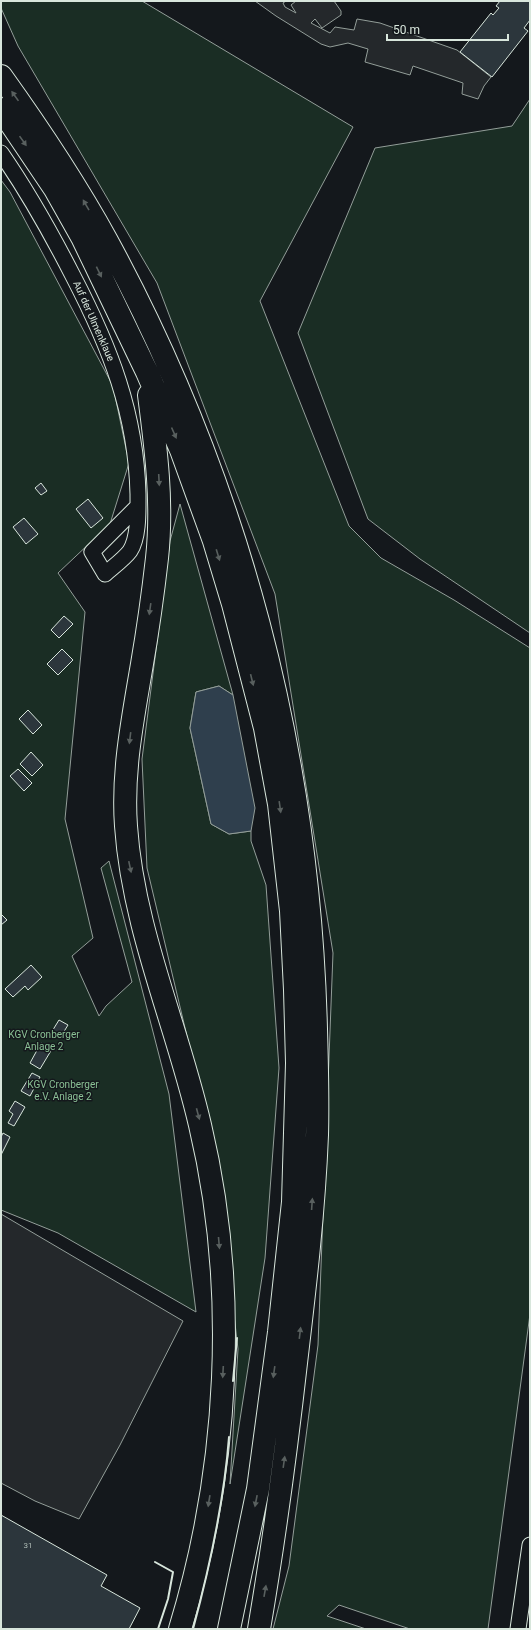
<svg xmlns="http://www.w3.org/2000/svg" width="531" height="1630" font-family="Roboto,sans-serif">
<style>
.green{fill:#1a2d24;stroke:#939e99}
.parking{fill:#24282b;stroke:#939e99}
.water{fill:#2f3f4d;stroke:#939e99}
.building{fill:#2c363c;stroke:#d8e6dc}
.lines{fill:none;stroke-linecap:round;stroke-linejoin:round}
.minor-casing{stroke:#d8e6dc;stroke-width:17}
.motorway-casing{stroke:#d8e6dc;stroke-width:24}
.minor{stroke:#14181c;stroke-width:15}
.motorway{stroke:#14181c;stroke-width:22}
.wall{stroke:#d8e6dc;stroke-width:2}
.oneway{fill:#59605f}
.labels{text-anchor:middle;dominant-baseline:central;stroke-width:3;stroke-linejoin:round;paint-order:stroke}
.number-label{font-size:8px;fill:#adbab4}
.street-label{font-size:10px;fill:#d8e6dc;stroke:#14181c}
.park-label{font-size:10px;fill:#8ac095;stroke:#14181c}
</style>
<rect width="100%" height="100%" fill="#14181c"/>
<!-- green -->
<path class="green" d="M 1,1 L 142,1 L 353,127 L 260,301 L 349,526 L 381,558 L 454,600 L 530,648 L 530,1314 L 488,1629 L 410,1629 L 339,1605 L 327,1616 L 366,1629 L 273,1629 L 289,1566 L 318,1345 L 333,953 L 275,594 L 157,283 L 18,46 L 1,8 Z
M 530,99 L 530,633 L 420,559 L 368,519 L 298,333 L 375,148 L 512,126 Z
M 1,180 L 10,192 L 113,386 L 129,463 L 110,524 L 58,573 L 85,612 L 65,819 L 93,938 L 72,956 L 99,1016 L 106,1006 L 132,982 L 101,868 L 109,861 L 169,1094 L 196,1312 L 58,1233 L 1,1210 Z
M 180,504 L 233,695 L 219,686 L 196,692 L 190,728 L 211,824 L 229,834 L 251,831 L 251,841 L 266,885 L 279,1068 L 265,1258 L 230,1484 L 238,1349 L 215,1154 L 147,868 L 142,759 L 170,541 Z"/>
<!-- parking -->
<path class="parking" d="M 255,1 L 286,1 L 283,3 L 285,7 L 296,13 L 291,5 L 296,1 L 334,1 L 341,11 L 341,15 L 322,28 L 315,19 L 311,23 L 330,33 L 335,27 L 354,30 L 357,19 L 380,23 L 457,50 L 491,77 L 484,86 L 478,99 L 462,94 L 463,83 L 413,66 L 410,75 L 365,62 L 368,49 L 348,43 L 330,47 L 321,44 L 276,16 Z
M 1,1214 L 183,1321 L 120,1445 L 79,1519 L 35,1501 L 1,1483 Z"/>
<!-- water -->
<path class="water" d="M 219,686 L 233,695 L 255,808 L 251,831 L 229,834 L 211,824 L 190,728 L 196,692 Z"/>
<!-- building -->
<path class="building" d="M 500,1 L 530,1 L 530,20 L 524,28 L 528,31 L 492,77 L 460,52 L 491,13 L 493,15 L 499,8 L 496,6 Z
M 41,483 L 47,491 L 41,495 L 35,488 Z
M 88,499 L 103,518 L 91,528 L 76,509 Z
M 24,518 L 38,534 L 26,544 L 13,527 Z
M 64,616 L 73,624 L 59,638 L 51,630 Z
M 62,649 L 73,660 L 58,675 L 47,664 Z
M 28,710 L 42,725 L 33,734 L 19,719 Z
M 31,752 L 43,765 L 32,776 L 20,764 Z
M 18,769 L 32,783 L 24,791 L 10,776 Z
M 1,914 L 7,920 L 1,925 Z
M 31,965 L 42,977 L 28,990 L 25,986 L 13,997 L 5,989 Z
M 59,1020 L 68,1025 L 60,1038 L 51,1033 Z
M 41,1043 L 52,1049 L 40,1069 L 30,1063 Z
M 32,1073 L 40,1077 L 30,1096 L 21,1091 Z
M 15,1101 L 25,1107 L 14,1126 L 8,1123 L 13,1114 L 9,1111 Z
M 3,1133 L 10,1137 L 1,1155 L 1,1137 Z
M 1,1515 L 107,1575 L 101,1586 L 140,1608 L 129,1629 L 1,1629 Z"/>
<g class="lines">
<defs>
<path id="minor" d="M 1,153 C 28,192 51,233 73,276 C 110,347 136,413 138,494 C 138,511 139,537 130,551 C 124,559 113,567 105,574 L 92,552 L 138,506
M 518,1629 L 530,1545"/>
<path id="motorway" d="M 1,76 C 39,129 75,183 107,241 C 239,484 309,753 316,1029 C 317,1064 318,1100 317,1135 C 314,1211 305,1287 296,1363 C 286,1452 274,1541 259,1629
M 1,109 L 55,189 L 82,237 L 147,372 L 181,450 L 214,541 L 233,604 L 265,728 L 279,804 L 291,911 L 295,990 L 297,1063 L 293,1202 L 279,1332 L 258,1489 L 229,1629
M 149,395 C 156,449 163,503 157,558 C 153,593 148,629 142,664 C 133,718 122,771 126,826 C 133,929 177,1025 200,1125 C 239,1289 229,1468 180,1629"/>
</defs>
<!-- minor casing -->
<use href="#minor" class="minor-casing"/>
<!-- motorway casing -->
<use href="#motorway" class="motorway-casing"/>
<!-- minor -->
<use href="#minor" class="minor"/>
<!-- motorway -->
<use href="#motorway" class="motorway"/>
<!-- wall -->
<path class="wall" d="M 233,1381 L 237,1338
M 155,1562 L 173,1572 L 168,1599 L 158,1629
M 193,1629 C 210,1566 224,1502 229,1437"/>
</g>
<!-- one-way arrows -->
<defs><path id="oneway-solid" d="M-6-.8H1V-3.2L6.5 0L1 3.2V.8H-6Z"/></defs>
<g class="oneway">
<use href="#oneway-solid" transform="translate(15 96) rotate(-125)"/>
<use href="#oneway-solid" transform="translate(23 141) rotate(55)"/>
<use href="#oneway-solid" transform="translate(86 205) rotate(-120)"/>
<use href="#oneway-solid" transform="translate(99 272) rotate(64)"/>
<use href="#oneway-solid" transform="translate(174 433) rotate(66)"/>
<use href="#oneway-solid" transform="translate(159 480) rotate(87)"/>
<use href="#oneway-solid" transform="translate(218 555) rotate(73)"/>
<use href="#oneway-solid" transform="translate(150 609) rotate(98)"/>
<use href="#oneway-solid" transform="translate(252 680) rotate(76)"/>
<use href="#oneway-solid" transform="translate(130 738) rotate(97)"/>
<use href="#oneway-solid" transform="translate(280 807) rotate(82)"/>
<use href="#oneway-solid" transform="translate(130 867) rotate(78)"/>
<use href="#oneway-solid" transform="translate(198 1114) rotate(75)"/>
<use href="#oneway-solid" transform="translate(312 1204) rotate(-86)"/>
<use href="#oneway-solid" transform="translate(219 1243) rotate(85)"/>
<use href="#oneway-solid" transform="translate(300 1333) rotate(-83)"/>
<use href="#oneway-solid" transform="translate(223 1372) rotate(93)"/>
<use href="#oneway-solid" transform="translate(274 1372) rotate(98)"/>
<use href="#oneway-solid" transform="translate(284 1462) rotate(-82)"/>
<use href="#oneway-solid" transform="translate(209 1501) rotate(99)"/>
<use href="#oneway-solid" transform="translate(256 1501) rotate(101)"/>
<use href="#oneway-solid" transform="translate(265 1591) rotate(-80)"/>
</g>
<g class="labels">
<!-- number labels -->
<g class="number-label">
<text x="28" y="1545">31</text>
</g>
<!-- street labels -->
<g class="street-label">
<text transform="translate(94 321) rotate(66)">Auf der Ulmenklaue</text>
</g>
<!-- park labels -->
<g class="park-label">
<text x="44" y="1034">KGV Cronberger<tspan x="44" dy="12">Anlage 2</tspan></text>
<text x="63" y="1084">KGV Cronberger<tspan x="63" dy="12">e.V. Anlage 2</tspan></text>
</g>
</g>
<!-- border -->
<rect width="531" height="1630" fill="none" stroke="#d8e6dc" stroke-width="4"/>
<!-- scale -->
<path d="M387 34v6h121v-6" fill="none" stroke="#d8e6dc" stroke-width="2"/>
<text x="393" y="34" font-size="12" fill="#d8e6dc" stroke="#14181c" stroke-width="3" paint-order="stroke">50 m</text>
</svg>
